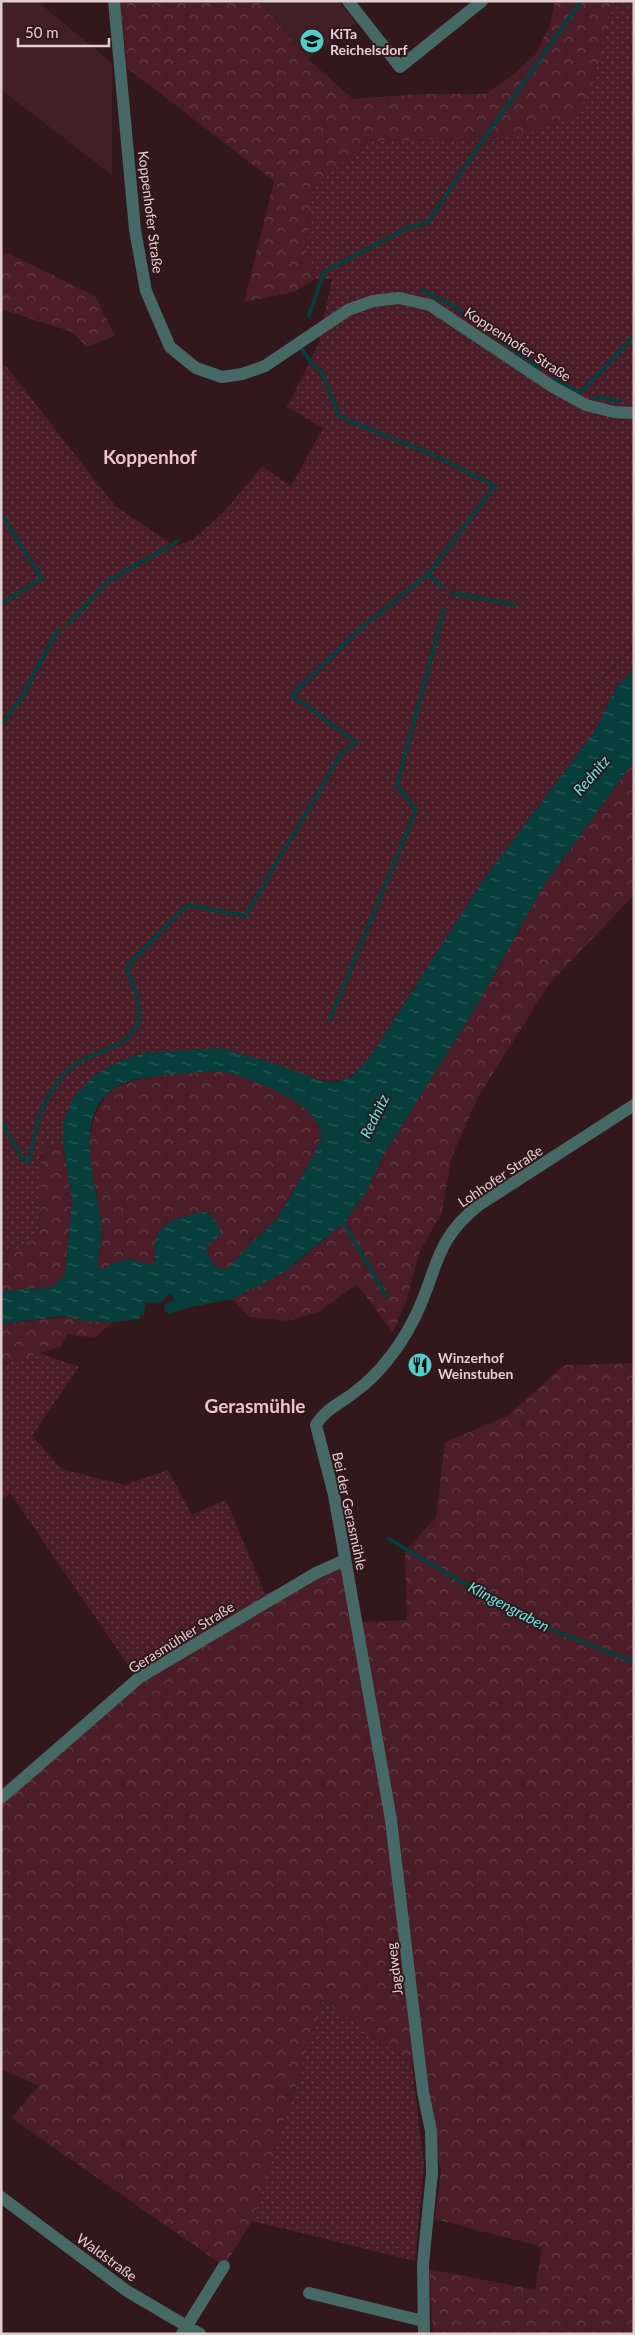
<svg xmlns="http://www.w3.org/2000/svg" width="635" height="2335" font-family="Lato,sans-serif">
<style>
.built{fill:#401f26}
.grass{fill:url(#grass-dots)}
.forest{fill:url(#forest-crowns)}
.water{fill:url(#water-ripples);fill-rule:evenodd}
.lines{fill:none;stroke-linecap:round;stroke-linejoin:round}
.stream{stroke:#073d3b;stroke-width:4}
.canal{stroke:#073d3b;stroke-width:12}
.minor{stroke:#476966;stroke-width:12}
.labels{text-anchor:middle;dominant-baseline:central;stroke-width:4;stroke-linejoin:round;paint-order:stroke}
.poi-label{font-size:14px;font-weight:bold;fill:#e2ced1;stroke:#32171d;text-anchor:start}
.street-label{font-size:14px;fill:#e2ced1;stroke:#32171d}
.water-label{font-size:15px;font-style:italic;fill:#60e7e0;stroke:#32171d}
.district-label{font-size:19px;font-weight:bold;fill:#ecc5cb;stroke:#32171d}
</style>
<defs>
<pattern id="grass-dots" width="8" height="8" patternUnits="userSpaceOnUse" patternTransform="scale(1.25)"><rect width="8" height="8" fill="#4a1d28"/><path d="M2 2h.1M6 6h.1" fill="none" stroke="#643d46" stroke-width="1.8" stroke-linecap="round"/></pattern>
<pattern id="forest-crowns" width="20" height="18" patternUnits="userSpaceOnUse" patternTransform="scale(1.25)"><rect width="20" height="18" fill="#4a1d28"/><path d="M2 6a3 3 0 1 1 6 0M12 15a3 3 0 1 1 6 0" fill="none" stroke="#643d46"/></pattern>
<pattern id="water-ripples" width="26" height="14" patternUnits="userSpaceOnUse" patternTransform="scale(1.25)"><rect width="26" height="14" fill="#073d3b"/><path d="M2 4q2-2 4 0t4 0M15 11q2-2 4 0t4 0" fill="none" stroke="#2b5856"/></pattern>
</defs>
<rect width="100%" height="100%" fill="#32171d"/>
<!-- built -->
<path class="built" d="M 1,1 L 37,1 L 112,63 L 112,175 L 1,90 Z
M 259,1 L 339,1 L 356,23 L 308,59 Z"/>
<!-- grass -->
<path class="grass" d="M 611,1 L 634,1 L 634,646 L 579,702 L 634,647 L 634,669 L 617,686 L 594,732 L 483,880 L 372,1054 C 351,1079 342,1088 308,1076 L 143,1053 L 118,1062 L 94,1075 L 63,1123 L 63,1144 L 43,1148 L 39,1236 L 1,1258 L 1,365 L 7,367 L 115,506 L 175,546 L 194,539 L 224,512 L 262,466 L 291,486 L 323,428 L 287,407 L 318,345 L 332,279 L 315,279 L 314,268 L 306,252 L 313,187 L 369,141 L 512,137 L 593,87 Z
M 39,1353 L 79,1367 L 32,1436 L 62,1469 L 125,1485 L 168,1470 L 192,1515 L 226,1500 L 265,1594 L 134,1674 L 10,1493 L 1,1502 L 1,1364 Z
M 323,2000 L 412,2064 L 424,2165 L 415,2261 L 252,2221 Z"/>
<!-- forest -->
<path class="forest" d="M 120,1 L 259,1 L 308,59 L 353,99 L 420,94 L 486,94 L 515,73 L 535,55 L 550,25 L 555,1 L 611,1 L 593,87 L 574,117 L 512,137 L 369,141 L 313,187 L 306,252 L 315,268 L 315,279 L 294,292 L 244,302 L 274,181 L 127,68 Z
M 8,253 L 95,296 L 115,336 L 87,347 L 72,332 L 1,309 L 1,255 Z
M 634,761 L 634,895 L 549,984 L 477,1099 L 451,1159 L 442,1213 L 420,1251 L 406,1301 L 393,1333 L 357,1284 L 319,1312 L 288,1321 L 250,1317 L 232,1299 L 283,1273 L 344,1223 L 366,1192 L 384,1154 L 474,1010 L 544,885 Z
M 221,1071 C 247,1077 321,1102 321,1136 C 321,1145 284,1210 276,1219 C 270,1227 261,1233 254,1240 C 244,1250 236,1261 225,1270 C 211,1267 209,1258 206,1246 L 155,1242 L 154,1265 L 127,1259 L 97,1270 C 99,1254 103,1236 101,1221 C 96,1178 78,1146 100,1105 C 104,1098 110,1089 118,1086 C 150,1073 187,1073 221,1071 Z
M 63,1144 L 72,1201 L 65,1274 L 53,1287 L 1,1291 L 1,1258 L 39,1236 L 43,1148 Z
M 65,1317 L 84,1321 L 113,1322 L 95,1338 L 67,1334 L 61,1347 L 1,1364 L 1,1324 Z
M 634,1363 L 634,2334 L 433,2334 L 429,2269 L 535,2290 L 542,2247 L 435,2219 L 441,2169 L 412,2064 L 323,2000 L 252,2221 L 224,2266 L 11,2118 L 39,2086 L 1,2069 L 1,1799 L 134,1674 L 265,1594 L 344,1563 L 359,1622 L 407,1620 L 405,1551 L 436,1517 L 445,1442 L 507,1416 L 564,1365 Z"/>
<!-- water -->
<path class="water" d="M 634,669 L 634,761 L 544,885 L 474,1010 L 384,1154 L 366,1192 L 344,1223 L 283,1273 L 232,1299 L 182,1309 L 170,1294 L 159,1304 L 143,1302 L 146,1304 L 144,1315 L 141,1315 L 139,1319 L 113,1322 L 84,1321 L 64,1316 L 1,1324 L 1,1291 L 53,1287 L 65,1274 L 72,1201 L 63,1144 L 63,1123 L 74,1097 L 94,1075 L 118,1062 L 143,1053 L 221,1048 L 279,1065 L 322,1081 L 337,1082 L 352,1076 L 372,1054 L 483,880 L 594,732 L 617,686 ZM 221,1071 C 247,1077 321,1102 321,1136 C 321,1145 284,1210 276,1219 C 270,1227 261,1233 254,1240 C 244,1250 236,1261 225,1270 C 212,1267 209,1258 206,1246 L 221,1235 L 215,1219 L 205,1211 C 186,1216 157,1220 155,1244 C 154,1251 155,1258 154,1265 L 127,1259 L 98,1270 C 98,1254 103,1236 101,1220 C 95,1179 72,1117 115,1087 C 134,1074 196,1073 221,1071 Z"/>
<g class="lines">
<!-- stream -->
<path class="stream" d="M 422,290 L 452,305 L 539,368
M 309,315 L 324,272 L 407,228 L 428,222 L 473,154 L 581,1
M 553,379 L 580,393 L 634,337
M 595,397 L 619,401
M 1,514 L 42,578 L 1,604
M 428,574 L 442,587
M 453,593 L 515,605
M 68,624 L 108,581 L 178,541
M 1,725 L 23,695 L 55,634 L 60,630
M 330,1019 L 416,810 L 397,785 L 444,609
M 1,1120 L 23,1160 L 29,1162 C 36,1126 40,1100 66,1072 C 87,1049 139,1051 139,1014 C 139,997 135,985 127,971 L 130,963 L 187,905 L 245,916 L 341,754 L 356,742 L 292,695 L 361,628 L 428,574 L 495,486 L 431,454 L 340,417 L 321,371 L 311,363 L 303,350
M 344,1223 L 386,1296
M 389,1539 L 510,1610 L 538,1624 L 634,1662"/>
<!-- canal -->
<path class="canal" d="M 170,1308 L 194,1298"/>
<!-- minor -->
<path class="minor" d="M 114,1 L 135,230 L 146,291 L 170,347 L 196,368 L 222,377 L 242,374 L 265,366 L 348,310 L 373,301 L 399,298 L 430,305 L 553,387 L 586,405 L 614,412 L 634,413
M 348,1 L 400,67 L 482,1
M 1,1798 L 140,1677 L 316,1573 L 345,1560
M 1,2197 L 127,2291 L 200,2334
M 309,2293 L 423,2321
M 182,2334 L 224,2266
M 424,2334 L 423,2264 L 432,2173 L 431,2131 L 423,2092 L 391,1820 L 334,1495 L 316,1425 C 326,1408 342,1403 356,1391 C 367,1383 378,1372 386,1362 C 397,1349 408,1331 415,1317 C 438,1271 433,1241 479,1205 L 634,1105"/>
</g>
<!-- icons -->
<defs>
<symbol id="school-disc" viewBox="-11 -11 22 22"><circle r="9.5" fill="#54cdc8" stroke="#32171d"/><path d="M0-5L7-2L0 1L-7-2ZM-4 1L0 2.5L4 1V4Q0 6-4 4Z" fill="#111"/></symbol>
<symbol id="restaurant-disc" viewBox="-11 -11 22 22"><circle r="9.5" fill="#54cdc8" stroke="#32171d"/><path d="M-5-6h1v4h1v-4h1v4h1v-4h1v5L-1.5 .5V6h-2V.5L-5-1ZM5-6V6H3V1.5H1.5Q1.5-4 5-6Z" fill="#111"/></symbol>
</defs>
<g fill-rule="evenodd">
<use href="#school-disc" x="298" y="27" width="28" height="28"/>
<use href="#restaurant-disc" x="406" y="1351" width="28" height="28"/>
</g>
<g class="labels">
<!-- poi labels -->
<g class="poi-label">
<text x="330" y="33">KiTa<tspan x="330" dy="16">Reichelsdorf</tspan></text>
<text x="438" y="1357">Winzerhof<tspan x="438" dy="16">Weinstuben</tspan></text>
</g>
<!-- street labels -->
<g class="street-label">
<text transform="translate(151 212) rotate(83)">Koppenhofer Straße</text>
<text transform="translate(518 344) rotate(33)">Koppenhofer Straße</text>
<text transform="translate(500 1176) rotate(-34)">Lohhofer Straße</text>
<text transform="translate(350 1511) rotate(78)">Bei der Gerasmühle</text>
<text transform="translate(181 1637) rotate(-32)">Gerasmühler Straße</text>
<text transform="translate(394 1969) rotate(-97)">Jagdweg</text>
<text transform="translate(107 2257) rotate(36)">Waldstraße</text>
</g>
<!-- water labels -->
<g class="water-label">
<text transform="translate(591 775) rotate(-49)">Rednitz</text>
<text transform="translate(374 1116) rotate(-64)">Rednitz</text>
<text transform="translate(509 1606) rotate(28)">Klingengraben</text>
</g>
<!-- district labels -->
<g class="district-label">
<text x="150" y="456">Koppenhof</text>
<text x="255" y="1405">Gerasmühle</text>
</g>
</g>
<!-- border -->
<rect width="635" height="2335" fill="none" stroke="#e2ced1" stroke-width="5"/>
<!-- scale -->
<path d="M18 38v8h91v-8" fill="none" stroke="#e2ced1" stroke-width="2.5"/>
<text x="25" y="38" font-size="15" fill="#e2ced1" stroke="#32171d" stroke-width="4" paint-order="stroke">50 m</text>
</svg>
